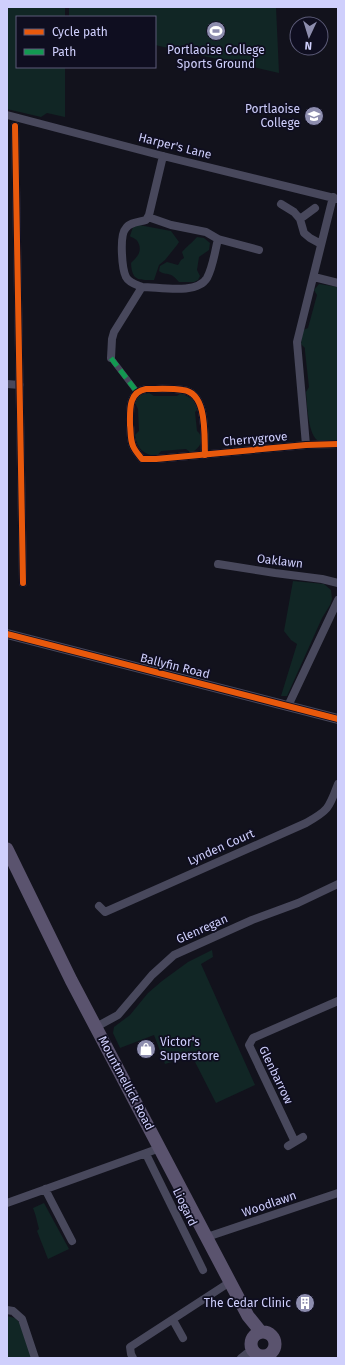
<svg xmlns="http://www.w3.org/2000/svg" width="345" height="1365" font-family="'Fira Sans',sans-serif">
<style>
.green{fill:#112625}
.lines{fill:none;stroke-linecap:round;stroke-linejoin:round}
.pedestrian{stroke:#48485c;stroke-width:6}
.minor{stroke:#48485c;stroke-width:8}
.tertiary{stroke:#48485c;stroke-width:10}
.primary{stroke:#5a536e;stroke-width:13}
.quiet{stroke:#139951;stroke-width:5;stroke-dasharray:10 5;stroke-linecap:butt}
.cycleway-casing{stroke:#0f0e20;stroke-width:8}
.cycleway{stroke:#e8590c;stroke-width:6}
.labels{text-anchor:middle;dominant-baseline:central;stroke-width:3.5;stroke-linejoin:round;paint-order:stroke}
.poi-label{font-size:12px;fill:#cfcffc;stroke:#0f0e20;text-anchor:end}
.street-label{font-size:12px;fill:#cfcffc;stroke:#0f0e20}
</style>
<rect width="100%" height="100%" fill="#12121c"/>
<!-- green -->
<path class="green" d="M 7,7 L 65,7 L 65,17 L 17,17 L 17,67 L 65,67 L 65,117 L 47,113 L 41,117 L 7,109 Z
M 69,7 L 276,7 L 279,73 L 155,45 L 155,17 L 69,17 Z
M 139,225 L 171,231 L 179,242 L 177,245 L 165,260 L 159,265 L 154,280 C 138,280 132,281 131,263 C 133,261 136,258 138,255 C 142,248 139,239 131,237 L 130,236 L 133,227 Z
M 197,237 L 204,238 L 210,243 L 209,250 L 199,257 L 197,270 L 200,276 L 198,280 L 194,282 L 179,282 C 169,270 168,277 159,271 L 160,266 L 167,262 L 178,265 L 181,260 L 184,258 L 182,252 C 187,246 192,243 197,237 Z
M 319,284 L 338,287 L 338,442 C 332,442 324,443 319,441 C 308,437 307,403 306,392 L 309,387 L 305,351 L 305,348 L 301,344 L 303,330 L 308,328 L 317,295 L 314,290 Z
M 149,393 L 154,396 L 177,396 L 181,393 L 194,400 L 198,409 L 195,412 L 197,431 C 206,439 200,448 191,453 L 186,449 L 161,451 L 157,456 C 144,455 137,449 135,435 L 139,431 L 138,409 L 135,403 C 138,396 141,394 149,393 Z
M 293,581 L 324,584 L 331,590 L 332,599 L 330,605 L 322,618 L 287,696 L 281,696 L 297,644 L 291,640 L 284,631 Z
M 212,950 L 213,957 L 201,964 L 255,1085 L 216,1103 L 192,1056 L 165,1064 L 154,1035 L 120,1048 L 113,1033 L 114,1027 L 130,1015 L 148,993 L 162,981 L 188,962 Z
M 44,1203 L 69,1249 L 48,1259 L 37,1231 L 39,1229 C 37,1222 36,1215 33,1208 Z
M 7,1316 L 15,1318 L 19,1322 L 32,1358 L 7,1358 Z"/>
<g class="lines">
<!-- pedestrian -->
<path class="pedestrian" d="M 111,358 L 137,392"/>
<!-- minor -->
<path class="minor" d="M 7,115 L 163,156 L 338,199
M 15,126 L 23,583
M 281,204 L 294,212 L 300,219 L 304,233 L 310,238 L 321,244
M 148,217 L 171,225 L 206,232 L 218,239 L 259,250
M 300,219 L 315,208
M 314,277 L 338,283
M 142,287 C 160,287 197,295 207,278 C 213,267 215,251 218,239
M 111,358 L 112,339 L 114,332 L 142,287 C 137,285 129,283 126,277 C 122,269 119,235 126,228 C 130,222 140,222 146,220 L 149,215 L 163,156
M 7,384 L 20,385
M 306,445 L 297,342 L 333,197
M 205,455 C 204,436 208,393 183,390 C 171,388 158,389 146,389 C 128,392 130,411 130,425 C 131,432 130,439 133,446 C 135,451 139,455 142,459 L 156,459 L 306,445 L 338,444
M 218,564 L 275,573 L 322,579 L 338,583
M 288,706 L 338,600
M 99,906 L 105,912 L 306,823 C 329,810 329,808 338,784
M 96,1027 L 118,1015 L 152,975 L 174,955 L 252,920 L 298,903 L 338,884
M 295,1142 L 249,1045 L 253,1038 L 338,1001
M 288,1146 L 303,1137
M 146,1154 L 203,1270
M 45,1189 L 72,1241
M 7,1203 L 160,1148
M 207,1237 L 338,1193
M 7,1310 L 13,1311 L 22,1319 L 35,1358
M 173,1320 L 183,1338
M 133,1358 L 131,1354 L 130,1347 L 230,1282
M 241,1358 L 246,1354 L 253,1351"/>
<!-- tertiary -->
<path class="tertiary" d="M 7,634 L 338,719"/>
<!-- primary -->
<path class="primary" d="M 7,849 L 71,980 L 230,1282 L 248,1316 L 261,1332
M251 1344a12 12 0 1 1 24 0a12 12 0 1 1-24 0Z"/>
<!-- quiet -->
<path class="quiet" d="M 111,358 L 137,392"/>
<defs>
<path id="cycleway" d="M 15,126 L 23,583
M 205,455 C 204,436 208,393 183,390 C 171,388 158,389 146,389 C 128,392 130,411 130,425 C 131,432 130,439 133,446 C 135,451 139,455 142,459 L 156,459 L 306,445 L 338,444
M 7,634 L 338,719"/>
</defs>
<!-- cycleway casing -->
<use href="#cycleway" class="cycleway-casing"/>
<!-- cycleway -->
<use href="#cycleway" class="cycleway"/>
</g>
<!-- icons -->
<defs>
<symbol id="stadium-disc" viewBox="-11 -11 22 22"><circle r="9.5" fill="#8d8dae" stroke="#0f0e20"/><path d="M0-5a6.5 5 0 1 0 0 10a6.5 5 0 1 0 0-10ZM-3.5-1.8h7v3.6h-7Z" fill="#fff"/></symbol>
<symbol id="school-disc" viewBox="-11 -11 22 22"><circle r="9.5" fill="#8d8dae" stroke="#0f0e20"/><path d="M0-5L7-2L0 1L-7-2ZM-4 1L0 2.5L4 1V4Q0 6-4 4Z" fill="#fff"/></symbol>
<symbol id="shop-disc" viewBox="-11 -11 22 22"><circle r="9.5" fill="#8d8dae" stroke="#0f0e20"/><path d="M-5-2.5h2.3a2.7 3.5 0 0 1 5.4 0H5L5.5 6h-11ZM-1.5-2.5h3a1.5 2.3 0 0 0-3 0Z" fill="#fff"/></symbol>
<symbol id="building-disc" viewBox="-11 -11 22 22"><circle r="9.5" fill="#8d8dae" stroke="#0f0e20"/><path d="M-4-6H4V6H1V3H-1V6H-4ZM-2.5-4.3h1.7v1.8h-1.7ZM.8-4.3h1.7v1.8H.8ZM-2.5-1h1.7V.8h-1.7ZM.8-1h1.7V.8H.8Z" fill="#fff"/></symbol>
</defs>
<g fill-rule="evenodd">
<use href="#stadium-disc" x="205" y="20" width="22" height="22"/>
<use href="#school-disc" x="303" y="105" width="22" height="22"/>
<use href="#shop-disc" x="135" y="1038" width="22" height="22"/>
<use href="#building-disc" x="294" y="1292" width="22" height="22"/>
</g>
<g class="labels">
<!-- poi labels -->
<g class="poi-label">
<text x="216" y="50" text-anchor="middle">Portlaoise College<tspan x="216" dy="14">Sports Ground</tspan></text>
<text x="300" y="109">Portlaoise<tspan x="300" dy="14">College</tspan></text>
<text x="160" y="1042" text-anchor="start">Victor's<tspan x="160" dy="14">Superstore</tspan></text>
<text x="291" y="1303">The Cedar Clinic</text>
</g>
<!-- street labels -->
<g class="street-label">
<text transform="translate(175 146) rotate(14)">Harper's Lane</text>
<text transform="translate(255 439) rotate(-5)">Cherrygrove</text>
<text transform="translate(280 561) rotate(7)">Oaklawn</text>
<text transform="translate(175 666) rotate(14)">Ballyfin Road</text>
<text transform="translate(221 847) rotate(-24)">Lynden Court</text>
<text transform="translate(202 929) rotate(-24)">Glenregan</text>
<text transform="translate(276 1075) rotate(64)">Glenbarrow</text>
<text transform="translate(126 1083) rotate(62)">Mountmellick Road</text>
<text transform="translate(269 1204) rotate(-19)">Woodlawn</text>
<text transform="translate(185 1207) rotate(64)">Liogard</text>
</g>
</g>
<!-- border -->
<rect width="345" height="1365" fill="none" stroke="#cfcffc" stroke-width="16"/>
<!-- legend -->
<rect x="16" y="16" width="140" height="52" fill="#0f0e20" stroke="#5c5b78"/>
<rect x="24" y="29" width="20" height="6" fill="#e8590c" stroke="#5c5b78"/>
<text x="52" y="36" font-size="12" fill="#cfcffc">Cycle path</text>
<rect x="24" y="49" width="20" height="6" fill="#139951" stroke="#5c5b78"/>
<text x="52" y="56" font-size="12" fill="#cfcffc">Path</text>
<!-- north arrow -->
<g transform="translate(309 36) rotate(184)"><circle r="19" fill="#0f0e20" stroke="#5c5b78"/>
<path d="M0-3L7 15L0 10L-7 15Z" fill="#8d8dae"/>
<text y="-6" font-size="11" font-weight="bold" text-anchor="middle" fill="#cfcffc">N</text>
</g>
</svg>
